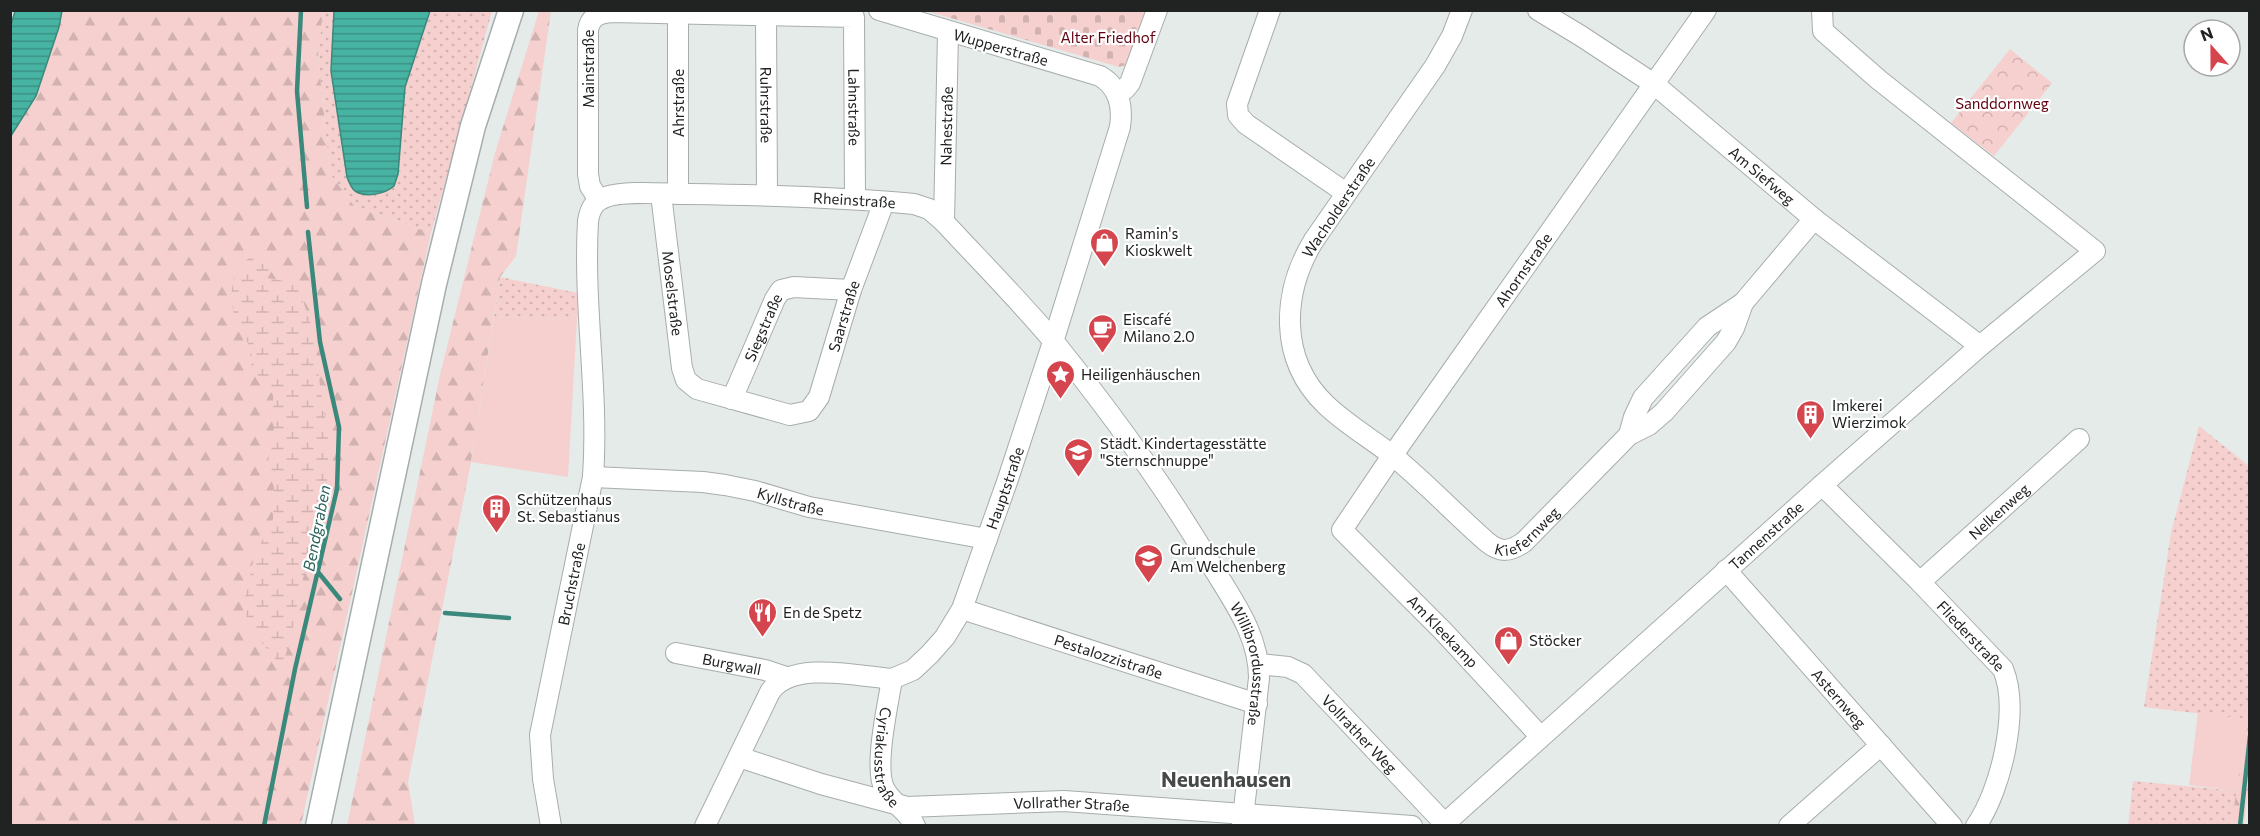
<svg xmlns="http://www.w3.org/2000/svg" width="2260" height="836" font-family="Commissioner,sans-serif">
<style>
.grass{fill:url(#grass-dots)}
.forest{fill:url(#forest-firs)}
.wetland{fill:url(#wetland-marsh)}
.cemetery{fill:url(#cemetery-stones)}
.park{fill:url(#park-crowns)}
.pitch{fill:#f5d0ce}
.water{fill:url(#water-rules);stroke:#3b887c;stroke-width:1.5}
.lines{fill:none;stroke-linecap:round;stroke-linejoin:round}
.stream{stroke:#3b887c;stroke-width:4.5}
.minor-casing{stroke:#a7adac;stroke-width:22}
.major-casing{stroke:#a7adac;stroke-width:27}
.minor{stroke:#fff;stroke-width:20}
.major{stroke:#fff;stroke-width:24}
.labels{text-anchor:middle;dominant-baseline:central;stroke-width:4.5;stroke-linejoin:round;paint-order:stroke}
.park-label{font-size:15px;fill:#600010;stroke:#fff}
.street-label{font-size:15px;fill:#202322;stroke:#fff}
.poi-label{font-size:15px;fill:#202322;stroke:#fff;text-anchor:start}
.water-label{font-size:16px;font-style:italic;fill:#29635a;stroke:#fff}
.district-label{font-size:21px;font-weight:bold;fill:#454a49;stroke:#fff}
</style>
<defs>
<pattern id="grass-dots" width="8" height="8" patternUnits="userSpaceOnUse" patternTransform="scale(1.5)"><rect width="8" height="8" fill="#f5d0ce"/><path d="M2 2h.1M6 6h.1" fill="none" stroke="#d2b2b1" stroke-width="1.8" stroke-linecap="round"/></pattern>
<pattern id="forest-firs" width="22" height="20" patternUnits="userSpaceOnUse" patternTransform="scale(1.5)"><rect width="22" height="20" fill="#f5d0ce"/><path d="M5 1l3.5 6h-7zM16 11l3.5 6h-7z" fill="#d2b2b1"/></pattern>
<pattern id="wetland-marsh" width="20" height="14" patternUnits="userSpaceOnUse" patternTransform="scale(1.5)"><rect width="20" height="14" fill="#f5d0ce"/><path d="M1 5h8M5 5V1M11 12h8M15 12V8" fill="none" stroke="#d2b2b1"/></pattern>
<pattern id="cemetery-stones" width="16" height="16" patternUnits="userSpaceOnUse" patternTransform="scale(1.5)"><rect width="16" height="16" fill="#f5d0ce"/><path d="M2 7V4a2 2 0 0 1 4 0v3zM10 15v-3a2 2 0 0 1 4 0v3z" fill="#d2b2b1"/></pattern>
<pattern id="park-crowns" width="20" height="18" patternUnits="userSpaceOnUse" patternTransform="scale(1.5)"><rect width="20" height="18" fill="#f5d0ce"/><path d="M2 6a3 3 0 1 1 6 0M12 15a3 3 0 1 1 6 0" fill="none" stroke="#d2b2b1"/></pattern>
<pattern id="water-rules" width="6" height="5" patternUnits="userSpaceOnUse" patternTransform="scale(1.5)"><rect width="6" height="5" fill="#47b3a3"/><path d="M0 2.5h6" fill="none" stroke="#3b9184"/></pattern>
</defs>
<rect width="100%" height="100%" fill="#e4ebe9"/>
<!-- grass -->
<path class="grass" d="M 323,11 L 492,11 L 431,233 L 355,207 L 330,174 L 318,55 Z
M 500,277 L 578,293 L 577,319 L 494,317 Z
M 2199,426 L 2249,466 L 2250,684 L 2245,719 L 2144,707 L 2171,533 Z
M 2133,781 L 2237,791 L 2232,825 L 2128,826 Z"/>
<!-- forest -->
<path class="forest" d="M 62,11 L 323,11 L 318,55 L 330,174 L 355,207 L 431,233 L 301,825 L 11,825 L 10,136 L 36,96 L 59,27 Z
M 539,11 L 551,11 L 516,256 L 500,277 L 471,462 L 408,782 L 415,825 L 347,826 L 440,375 L 495,153 Z
M 2249,684 L 2250,777 L 2244,825 L 2232,825 Z"/>
<!-- wetland -->
<path class="wetland" d="M 260,250 L 268,254 L 270,268 L 267,278 L 296,283 L 310,320 L 329,443 L 326,500 L 300,589 L 292,633 L 282,667 L 252,631 L 243,607 L 254,557 L 273,519 L 274,488 L 268,460 L 274,435 L 273,395 L 251,366 C 255,349 246,342 239,327 C 225,297 230,267 260,250 Z"/>
<!-- cemetery -->
<path class="cemetery" d="M 931,10 L 1147,11 L 1129,60 L 1126,65 L 1119,67 L 930,12 Z"/>
<!-- park -->
<path class="park" d="M 2010,49 L 2052,83 L 1994,156 L 1951,123 Z"/>
<!-- pitch -->
<path class="pitch" d="M 494,317 L 577,319 L 568,477 L 471,462 Z
M 2198,713 L 2245,719 L 2237,791 L 2189,785 Z"/>
<!-- water -->
<path class="water" d="M 15,11 L 62,11 L 59,27 L 36,96 L 11,136 L 10,28 Z
M 334,11 L 430,11 L 405,87 L 398,174 L 394,186 C 385,194 366,198 355,191 C 351,188 349,182 347,177 L 331,71 Z"/>
<g class="lines">
<!-- stream -->
<path class="stream" d="M 301,10 L 297,91 L 307,207
M 318,572 L 340,599
M 445,613 L 509,618
M 264,826 L 295,669 L 337,489 L 339,427 L 320,342 L 308,232
M 2240,826 L 2250,736"/>
<defs>
<g id="minor">
<path d="M 1270,10 L 1237,104 L 1238,115 L 1246,124 L 1346,193"/>
<path id="s1" d="M 1462,10 L 1452,36 L 1435,66 L 1314,240 C 1282,292 1278,359 1326,405 C 1346,424 1370,438 1392,455 C 1425,482 1455,514 1487,542 C 1500,553 1510,552 1524,542 L 1629,435 L 1649,425 L 1664,412 L 1726,342 L 1734,328 L 1743,303"/>
<path id="s2" d="M 1538,10 L 1581,36 L 1654,84 L 1814,219 L 1980,346"/>
<path d="M 678,13 L 678,194"/>
<path id="s3" d="M 766,15 L 767,195"/>
<path d="M 1117,93 L 1125,89 L 1130,83 L 1157,10"/>
<path id="s4" d="M 661,194 L 682,368 L 686,380 L 697,389 L 790,415 L 809,411 L 819,397 L 851,290 L 884,202"/>
<path id="s5" d="M 599,200 L 590,186 L 588,174 L 588,30 C 590,17 599,13 611,12 L 854,17 L 855,199"/>
<path id="s6" d="M 944,222 L 948,32"/>
<path id="s7" d="M 732,399 L 775,299 L 781,290 L 794,287 L 851,290"/>
<path d="M 1629,435 L 1634,417 L 1643,398 L 1707,327 L 1743,303 L 1814,219"/>
<path id="s8" d="M 593,477 L 703,482 L 725,485 L 755,491 L 809,507 L 987,539"/>
<path id="s9" d="M 1822,485 L 1920,582 L 2003,669 C 2020,710 2001,790 1976,826"/>
<path id="s10" d="M 1726,570 L 1952,826"/>
<path id="s11" d="M 1920,582 L 2079,439"/>
<path id="s12" d="M 962,609 L 1257,704"/>
<path id="s13" d="M 676,653 L 765,670 L 786,677"/>
<path id="s14" d="M 1259,664 L 1288,667 L 1303,674 L 1447,826"/>
<path id="s15" d="M 892,679 C 888,705 873,769 885,790 C 893,804 908,811 915,826"/>
<path id="s16" d="M 1540,736 L 1443,631 L 1342,530 L 1392,456 L 1706,10"/>
<path id="s17" d="M 739,757 L 821,784 L 907,807 L 1064,801 L 1412,826"/>
<path id="s18" d="M 551,826 L 543,779 L 540,735 L 593,477 C 599,391 583,307 588,221 C 590,209 594,201 606,197 C 625,190 667,194 689,194 C 764,195 839,197 914,204 L 929,209 L 944,222 C 981,262 1020,301 1055,343 C 1112,414 1166,488 1212,566 C 1233,601 1259,635 1259,678 L 1242,826"/>
<path id="s19" d="M 705,826 L 770,692 C 791,660 858,676 892,679 L 913,670 L 930,654 L 945,637 L 962,609 L 1008,479 L 1053,342 L 1120,127 C 1123,106 1119,87 1100,76 L 879,10"/>
<path id="s20" d="M 1442,826 L 1822,485 L 1980,346 L 2095,251 L 1879,80 L 1823,31 L 1822,10"/>
<path d="M 1789,826 L 1881,745"/>
</g>
<path id="major" d="M 318,826 L 434,284 L 473,126 L 511,10"/>
</defs>
<!-- minor casing -->
<use href="#minor" class="minor-casing"/>
<!-- major casing -->
<use href="#major" class="major-casing"/>
<!-- minor -->
<use href="#minor" class="minor"/>
<!-- major -->
<use href="#major" class="major"/>
</g>
<!-- icons -->
<defs>
<symbol id="shop-pin" viewBox="-11 -11 22 30"><path d="M0 17L-7.5 6A9.5 9.5 0 1 1 7.5 6Z" fill="#d5454d" stroke="#fff"/><path d="M-5-2.5h2.3a2.7 3.5 0 0 1 5.4 0H5L5.5 6h-11ZM-1.5-2.5h3a1.5 2.3 0 0 0-3 0Z" fill="#fff"/></symbol>
<symbol id="cafe-pin" viewBox="-11 -11 22 30"><path d="M0 17L-7.5 6A9.5 9.5 0 1 1 7.5 6Z" fill="#d5454d" stroke="#fff"/><path d="M-5.5-4.5H6V0H3Q3 3.5 0 3.5H-2.5Q-5.5 3.5-5.5 0ZM3-3.2v2h1.7v-2ZM-6 4.5H4V6H-6Z" fill="#fff"/></symbol>
<symbol id="sight-pin" viewBox="-11 -11 22 30"><path d="M0 17L-7.5 6A9.5 9.5 0 1 1 7.5 6Z" fill="#d5454d" stroke="#fff"/><path d="M0-6L1.8-2.2L6-1.7L2.9 1.2L3.7 5.4L0 3.3L-3.7 5.4L-2.9 1.2L-6-1.7L-1.8-2.2Z" fill="#fff"/></symbol>
<symbol id="building-pin" viewBox="-11 -11 22 30"><path d="M0 17L-7.5 6A9.5 9.5 0 1 1 7.5 6Z" fill="#d5454d" stroke="#fff"/><path d="M-4-6H4V6H1V3H-1V6H-4ZM-2.5-4.3h1.7v1.8h-1.7ZM.8-4.3h1.7v1.8H.8ZM-2.5-1h1.7V.8h-1.7ZM.8-1h1.7V.8H.8Z" fill="#fff"/></symbol>
<symbol id="school-pin" viewBox="-11 -11 22 30"><path d="M0 17L-7.5 6A9.5 9.5 0 1 1 7.5 6Z" fill="#d5454d" stroke="#fff"/><path d="M0-5L7-2L0 1L-7-2ZM-4 1L0 2.5L4 1V4Q0 6-4 4Z" fill="#fff"/></symbol>
<symbol id="restaurant-pin" viewBox="-11 -11 22 30"><path d="M0 17L-7.5 6A9.5 9.5 0 1 1 7.5 6Z" fill="#d5454d" stroke="#fff"/><path d="M-5-6h1v4h1v-4h1v4h1v-4h1v5L-1.5 .5V6h-2V.5L-5-1ZM5-6V6H3V1.5H1.5Q1.5-4 5-6Z" fill="#fff"/></symbol>
</defs>
<g fill-rule="evenodd">
<use href="#shop-pin" x="1088" y="226" width="33" height="45"/>
<use href="#cafe-pin" x="1086" y="312" width="33" height="45"/>
<use href="#sight-pin" x="1044" y="358" width="33" height="45"/>
<use href="#building-pin" x="1794" y="398" width="33" height="45"/>
<use href="#school-pin" x="1062" y="436" width="33" height="45"/>
<use href="#building-pin" x="480" y="492" width="33" height="45"/>
<use href="#school-pin" x="1132" y="542" width="33" height="45"/>
<use href="#restaurant-pin" x="746" y="596" width="33" height="45"/>
<use href="#shop-pin" x="1492" y="624" width="33" height="45"/>
</g>
<g class="labels">
<!-- park labels -->
<g class="park-label">
<text x="1108" y="37">Alter Friedhof</text>
<text x="2002" y="103">Sanddornweg</text>
</g>
<!-- street labels -->
<g class="street-label">
<text transform="translate(1001 47) rotate(16)">Wupperstraße</text>
<text stroke="none"><textPath href="#s5" startOffset="134">Mainstraße</textPath></text>
<text transform="translate(678 103) rotate(-90)">Ahrstraße</text>
<text stroke="none"><textPath href="#s3" startOffset="90">Ruhrstraße</textPath></text>
<text stroke="none"><textPath href="#s5" startOffset="538">Lahnstraße</textPath></text>
<text stroke="none"><textPath href="#s6" startOffset="96">Nahestraße</textPath></text>
<text stroke="none"><textPath href="#s2" startOffset="279">Am Siefweg</textPath></text>
<text stroke="none"><textPath href="#s18" startOffset="892">Rheinstraße</textPath></text>
<text transform="translate(1338 207) rotate(-56)">Wacholderstraße</text>
<text stroke="none"><textPath href="#s16" startOffset="603">Ahornstraße</textPath></text>
<text stroke="none"><textPath href="#s4" startOffset="100">Moselstraße</textPath></text>
<text stroke="none"><textPath href="#s4" startOffset="420">Saarstraße</textPath></text>
<text stroke="none"><textPath href="#s7" startOffset="78">Siegstraße</textPath></text>
<text stroke="none"><textPath href="#s19" startOffset="507">Hauptstraße</textPath></text>
<text stroke="none"><textPath href="#s8" startOffset="200">Kyllstraße</textPath></text>
<text stroke="none"><textPath href="#s11" startOffset="106">Nelkenweg</textPath></text>
<text stroke="none"><textPath href="#s1" startOffset="714">Kiefernweg</textPath></text>
<text stroke="none"><textPath href="#s20" startOffset="435">Tannenstraße</textPath></text>
<text stroke="none"><textPath href="#s18" startOffset="246">Bruchstraße</textPath></text>
<text transform="translate(1443 631) rotate(46)">Am Kleekamp</text>
<text stroke="none"><textPath href="#s9" startOffset="212">Fliederstraße</textPath></text>
<text stroke="none"><textPath href="#s12" startOffset="154">Pestalozzistraße</textPath></text>
<text stroke="none"><textPath href="#s13" startOffset="57">Burgwall</textPath></text>
<text stroke="none"><textPath href="#s18" startOffset="1532">Willibrordusstraße</textPath></text>
<text stroke="none"><textPath href="#s10" startOffset="171">Asternweg</textPath></text>
<text stroke="none"><textPath href="#s14" startOffset="128">Vollrather Weg</textPath></text>
<text stroke="none"><textPath href="#s15" startOffset="80">Cyriakusstraße</textPath></text>
<text stroke="none"><textPath href="#s17" startOffset="340">Vollrather Straße</textPath></text>
</g>
<!-- poi labels -->
<g class="poi-label">
<text x="1125" y="233">Ramin's<tspan x="1125" dy="17">Kioskwelt</tspan></text>
<text x="1123" y="319">Eiscafé<tspan x="1123" dy="17">Milano 2.0</tspan></text>
<text x="1081" y="374">Heiligenhäuschen</text>
<text x="1832" y="405">Imkerei<tspan x="1832" dy="17">Wierzimok</tspan></text>
<text x="1100" y="443">Städt. Kindertagesstätte<tspan x="1100" dy="17">"Sternschnuppe"</tspan></text>
<text x="517" y="499">Schützenhaus<tspan x="517" dy="17">St. Sebastianus</tspan></text>
<text x="1170" y="549">Grundschule<tspan x="1170" dy="17">Am Welchenberg</tspan></text>
<text x="783" y="612">En de Spetz</text>
<text x="1529" y="640">Stöcker</text>
</g>
<!-- water labels -->
<g class="water-label">
<text transform="translate(316 528) rotate(-79)">Bendgraben</text>
</g>
<!-- district labels -->
<g class="district-label">
<text x="1226" y="778">Neuenhausen</text>
</g>
</g>
<!-- border -->
<rect width="2260" height="836" fill="none" stroke="#202322" stroke-width="24"/>
<!-- north arrow -->
<g transform="translate(2212 48) rotate(339)"><circle r="28" fill="#ffffff" stroke="#a6a7a7" stroke-width="1.5"/>
<path d="M0-4.5L10 22L0 15L-10 22Z" fill="#d5454d"/>
<text y="-9" font-size="16" font-weight="bold" text-anchor="middle" fill="#202322">N</text>
</g>
</svg>
